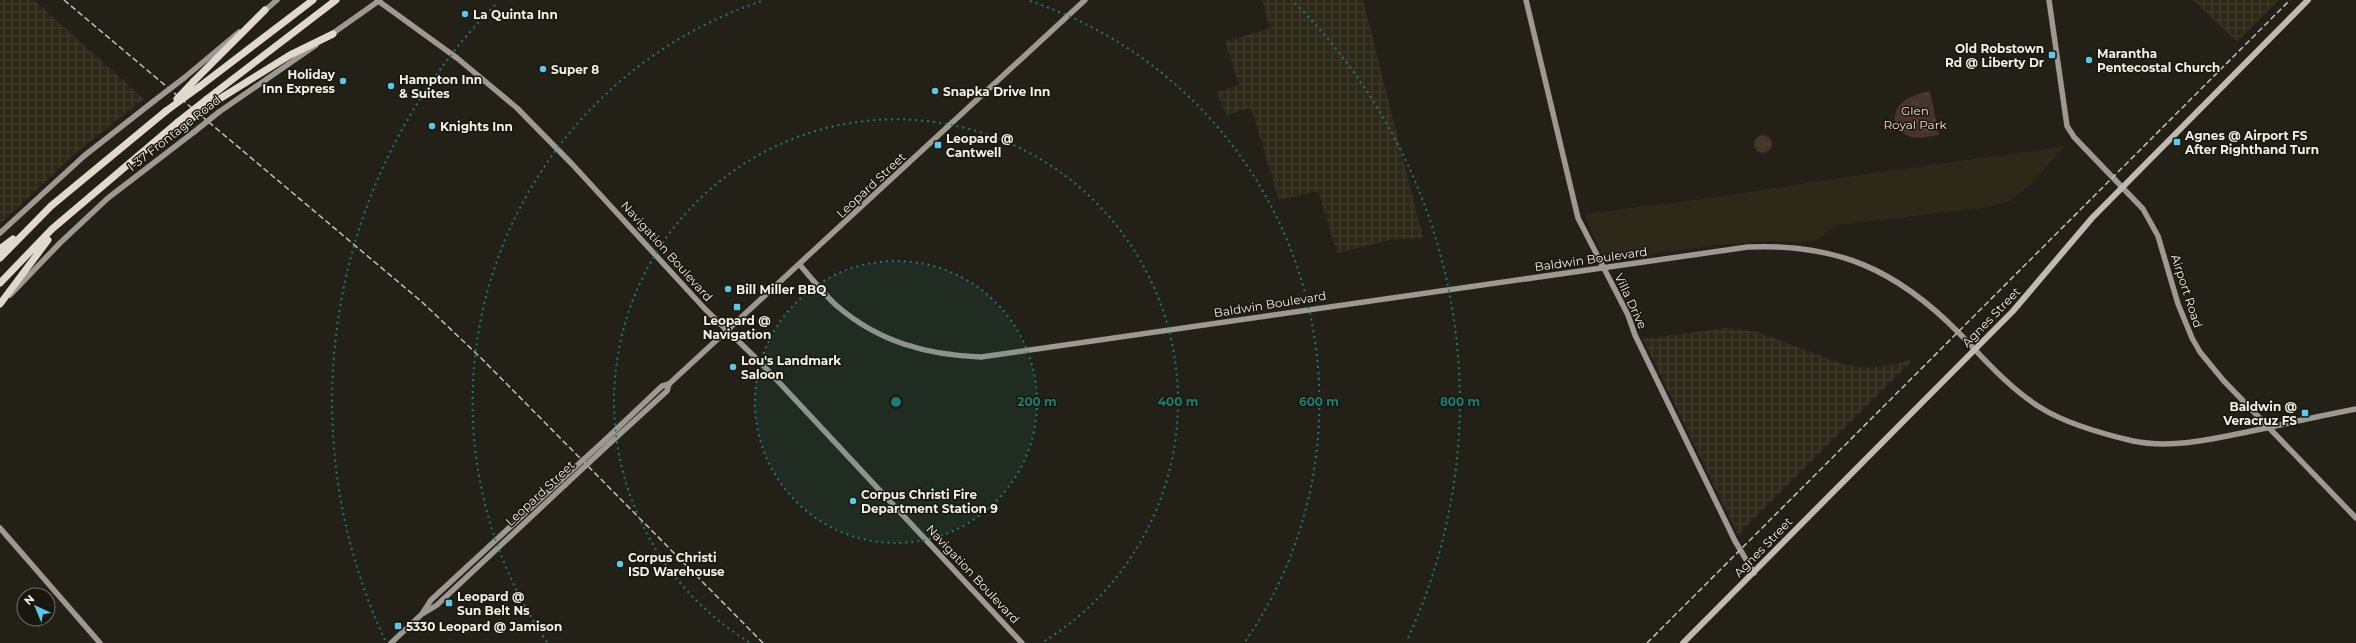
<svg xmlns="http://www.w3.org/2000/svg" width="2356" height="643" font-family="Montserrat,sans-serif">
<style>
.built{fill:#2c2919}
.industrial{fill:url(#industrial-grid)}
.grass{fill:#47342a}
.park{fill:url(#park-crowns)}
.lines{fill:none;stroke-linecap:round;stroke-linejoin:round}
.secondary{stroke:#9d9891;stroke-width:5.5}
.primary{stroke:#c1bab1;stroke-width:6}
.highway{stroke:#e1d9ce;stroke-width:7}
.rail{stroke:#c2c1b9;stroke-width:1.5;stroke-dasharray:6 3;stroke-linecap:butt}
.secondary-bridge{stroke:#9d9891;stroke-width:5.5}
.highway-bridge{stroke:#e1d9ce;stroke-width:7}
.ring{fill:none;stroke:#1a7c74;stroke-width:2;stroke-dasharray:2 4}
.poi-dot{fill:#5dc7e8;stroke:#19170e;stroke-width:1.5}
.labels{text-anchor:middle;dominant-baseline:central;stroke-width:3;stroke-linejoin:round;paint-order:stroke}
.poi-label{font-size:12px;font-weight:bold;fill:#f1f0e9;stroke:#19170e;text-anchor:start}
.park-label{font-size:12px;fill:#fcdccc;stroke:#19170e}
.street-label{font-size:12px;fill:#f1f0e9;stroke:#19170e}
.centre{fill:#1a7c74;stroke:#19170e;stroke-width:2}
.ring-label{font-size:12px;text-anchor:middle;font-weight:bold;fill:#1a7c74;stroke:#19170e;stroke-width:3;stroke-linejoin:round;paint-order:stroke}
</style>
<defs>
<pattern id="industrial-grid" width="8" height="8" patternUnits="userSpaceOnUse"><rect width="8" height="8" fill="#2c2919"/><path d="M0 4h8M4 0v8" fill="none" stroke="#413e2f"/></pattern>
<pattern id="park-crowns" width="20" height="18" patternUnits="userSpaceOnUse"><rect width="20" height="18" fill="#47342a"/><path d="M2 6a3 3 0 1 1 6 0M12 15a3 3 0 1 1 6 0" fill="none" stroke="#59483f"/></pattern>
</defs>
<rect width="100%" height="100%" fill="#222017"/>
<!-- built -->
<path class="built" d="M 2064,147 L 2031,184 L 2010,201 L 1983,208 L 1836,225 L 1818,240 L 1810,242 L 1772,241 L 1715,245 L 1605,261 L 1584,214 L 1718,197 L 1878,172 Z"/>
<!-- industrial -->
<path class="industrial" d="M 0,0 L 34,0 L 144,99 L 78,151 L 0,224 Z
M 1262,0 L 1363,0 L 1423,238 L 1389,240 L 1337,253 L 1318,191 L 1279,200 L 1251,108 L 1226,115 L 1217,92 L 1239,85 L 1225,42 L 1270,28 Z
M 2193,0 L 2279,0 L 2237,42 Z
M 1726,328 L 1758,332 L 1842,364 L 1869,368 L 1897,364 L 1909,360 L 1911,362 L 1738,535 L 1643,339 Z"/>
<!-- grass -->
<path class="grass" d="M1754 144a9 9 0 1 1 18 0a9 9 0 1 1-18 0Z"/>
<!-- park -->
<path class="park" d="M 1930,91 L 1939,135 C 1921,138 1907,142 1896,125 C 1890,102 1912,95 1930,91 Z"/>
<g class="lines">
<!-- secondary -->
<path class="secondary" d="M 377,0 L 457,58 L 517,108 L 572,164 L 705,309 L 762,364 L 1022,643
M 1526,0 L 1578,218 L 1628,315 L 1635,335 L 1735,541 L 1754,573
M 2049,0 L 2067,126 L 2074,137 L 2143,209 L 2158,236 L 2178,304 L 2192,338 L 2200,352 L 2223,380 L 2356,518
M 262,13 L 277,0
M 329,36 L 380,0
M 184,78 L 239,32
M 219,112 L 316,45
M 0,233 L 84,156 L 154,101
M 800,265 C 812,279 824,294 837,306 C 879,342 927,355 981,357 L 1748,247 C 1837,243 1897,270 1959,333 C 1984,359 2010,389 2041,408 C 2067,424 2103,434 2133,441 C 2176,450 2225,436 2267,428 C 2296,421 2326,415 2356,409
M 10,295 L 60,243 L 108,198 L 194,132
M 605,440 L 662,386 L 669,384 L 1085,0
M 609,444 L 667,391 L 669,384
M 0,528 L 100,643
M 424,613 L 437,605 L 565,485
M 391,643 L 422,614 L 431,600 L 561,480"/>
<!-- primary -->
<path class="primary" d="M 1683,643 L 2013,311 L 2092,218 L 2308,0"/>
<!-- highway -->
<path class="highway" d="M 194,81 L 265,10
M 199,87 L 313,0
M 207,99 L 336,0
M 213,103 L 290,55 L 333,34
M 0,249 L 13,239
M 0,258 L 51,206 L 166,111
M 0,283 L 52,229 L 178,122
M 0,304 L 48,240"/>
<!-- rail -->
<path class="rail" d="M 64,0 L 422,302 L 481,358 L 763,643
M 1647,643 L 2290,0"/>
<!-- secondary-bridge -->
<path class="secondary-bridge" d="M 154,101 L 184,78
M 194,132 L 219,112
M 561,480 L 605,440
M 565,485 L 609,444"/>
<!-- highway-bridge -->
<path class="highway-bridge" d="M 177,99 L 194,81
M 166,111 L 199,87
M 178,122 L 207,99
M 183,125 L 213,103"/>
</g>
<!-- distance rings -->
<circle cx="896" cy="402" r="141" fill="#1a7c74" fill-opacity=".12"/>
<g class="ring">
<circle cx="896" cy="402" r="141"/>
<path d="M749 642A282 282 0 1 1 1043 642"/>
<path d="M547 642A423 423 0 0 1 762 1M1030 1A423 423 0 0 1 1245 642"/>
<path d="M385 640A564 564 0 0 1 497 3M1295 3A564 564 0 0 1 1407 640"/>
</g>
<!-- markers -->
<g class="poi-dot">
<circle cx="465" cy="14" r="4"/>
<rect x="2048" y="51" width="8" height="8" rx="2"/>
<circle cx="2089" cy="60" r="4"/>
<circle cx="543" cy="69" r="4"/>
<circle cx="343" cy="81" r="4"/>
<circle cx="391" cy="86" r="4"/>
<circle cx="935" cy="91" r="4"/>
<circle cx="432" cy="126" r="4"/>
<rect x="2173" y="138" width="8" height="8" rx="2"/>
<rect x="934" y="141" width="8" height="8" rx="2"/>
<circle cx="728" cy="289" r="4"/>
<rect x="733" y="303" width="8" height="8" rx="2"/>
<circle cx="733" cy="367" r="4"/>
<rect x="2301" y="409" width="8" height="8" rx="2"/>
<circle cx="853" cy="501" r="4"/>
<circle cx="620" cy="564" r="4"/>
<rect x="445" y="599" width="8" height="8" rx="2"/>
<rect x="394" y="622" width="8" height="8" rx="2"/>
</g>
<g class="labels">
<!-- poi labels -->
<g class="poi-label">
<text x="473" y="14">La Quinta Inn</text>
<text x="2044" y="48" text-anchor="end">Old Robstown<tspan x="2044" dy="14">Rd @ Liberty Dr</tspan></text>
<text x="2097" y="53">Marantha<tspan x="2097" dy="14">Pentecostal Church</tspan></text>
<text x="551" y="69">Super 8</text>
<text x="335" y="74" text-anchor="end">Holiday<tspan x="335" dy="14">Inn Express</tspan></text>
<text x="399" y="79">Hampton Inn<tspan x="399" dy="14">&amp; Suites</tspan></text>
<text x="943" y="91">Snapka Drive Inn</text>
<text x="440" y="126">Knights Inn</text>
<text x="2185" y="135">Agnes @ Airport FS<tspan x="2185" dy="14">After Righthand Turn</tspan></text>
<text x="946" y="138">Leopard @<tspan x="946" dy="14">Cantwell</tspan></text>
<text x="736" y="289">Bill Miller BBQ</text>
<text x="737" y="320" text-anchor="middle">Leopard @<tspan x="737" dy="14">Navigation</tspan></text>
<text x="741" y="360">Lou's Landmark<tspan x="741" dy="14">Saloon</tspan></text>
<text x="2297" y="406" text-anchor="end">Baldwin @<tspan x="2297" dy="14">Veracruz FS</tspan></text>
<text x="861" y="494">Corpus Christi Fire<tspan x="861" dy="14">Department Station 9</tspan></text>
<text x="628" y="557">Corpus Christi<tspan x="628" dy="14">ISD Warehouse</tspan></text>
<text x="457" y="596">Leopard @<tspan x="457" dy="14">Sun Belt Ns</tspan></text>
<text x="406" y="626">5330 Leopard @ Jamison</text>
</g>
<!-- park labels -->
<g class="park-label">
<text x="1915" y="110">Glen<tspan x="1915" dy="14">Royal Park</tspan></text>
</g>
<!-- street labels -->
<g class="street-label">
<text transform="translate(174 133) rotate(-38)">I-37 Frontage Road</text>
<text transform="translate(871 185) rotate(-43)">Leopard Street</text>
<text transform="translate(667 251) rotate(48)">Navigation Boulevard</text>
<text transform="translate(1591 259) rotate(-8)">Baldwin Boulevard</text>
<text transform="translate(2187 291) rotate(72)">Airport Road</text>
<text transform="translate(1631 301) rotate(65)">Villa Drive</text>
<text transform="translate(1270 304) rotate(-9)">Baldwin Boulevard</text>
<text transform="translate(1991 317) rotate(-46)">Agnes Street</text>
<text transform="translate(540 493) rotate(-43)">Leopard Street</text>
<text transform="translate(1763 547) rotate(-46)">Agnes Street</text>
<text transform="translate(973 574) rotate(47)">Navigation Boulevard</text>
</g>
</g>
<circle cx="896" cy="402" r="6" class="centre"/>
<g class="ring-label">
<text x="1037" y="406">200 m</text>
<text x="1178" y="406">400 m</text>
<text x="1319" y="406">600 m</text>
<text x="1460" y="406">800 m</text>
</g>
<!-- north arrow -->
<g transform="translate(36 607) rotate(316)"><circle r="19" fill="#19170e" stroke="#6f6e66"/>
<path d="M0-3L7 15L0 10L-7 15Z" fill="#5dc7e8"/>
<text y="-6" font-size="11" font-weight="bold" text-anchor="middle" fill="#f1f0e9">N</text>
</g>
</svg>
